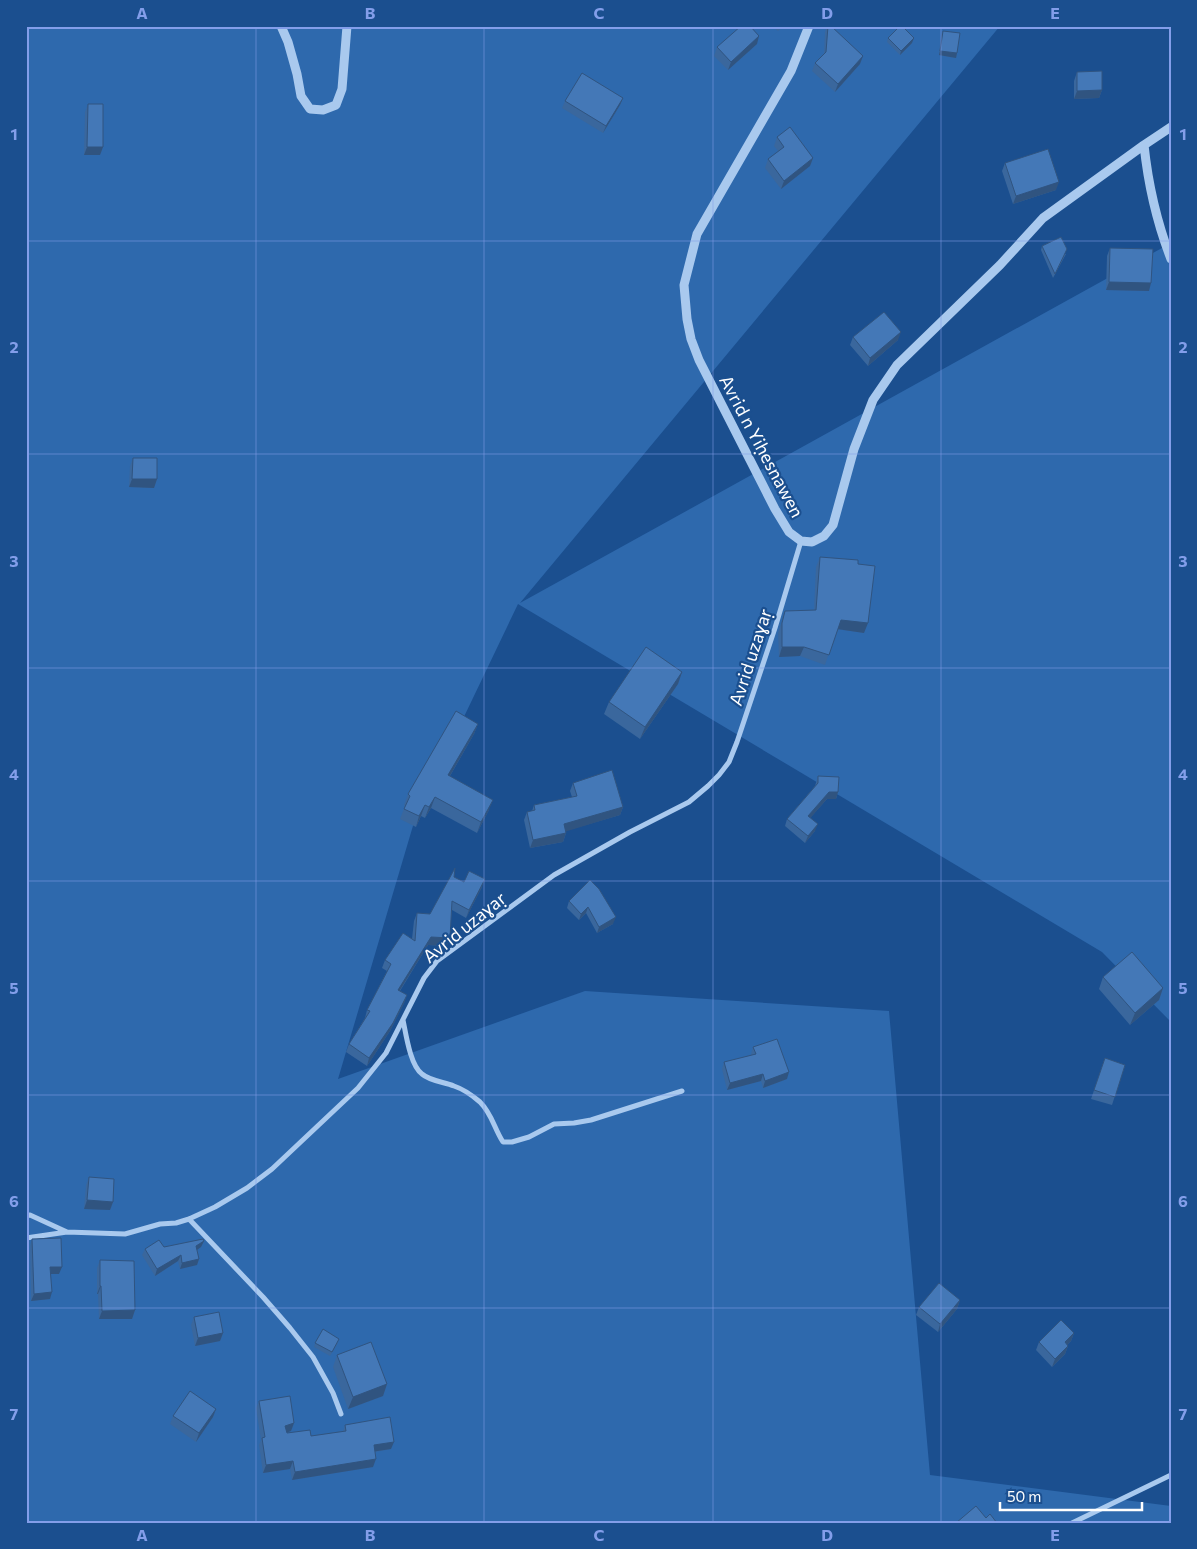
<svg xmlns="http://www.w3.org/2000/svg" width="1197" height="1549" font-family="Commissioner,sans-serif">
<style>
.green{fill:#2e69ad}
.lines{fill:none;stroke-linecap:round;stroke-linejoin:round}
.minor{stroke:#a9c9ee;stroke-width:5}
.tertiary{stroke:#a9c9ee;stroke-width:9}
.wall{fill:#3a679d}
.shaded-wall{fill:#305480}
.building{fill:#4478b7;stroke:#305480}
.grid{fill:none;stroke:#839eea;stroke-width:1;stroke-opacity:0.55}
.labels{text-anchor:middle;dominant-baseline:central;stroke-width:4.5;stroke-linejoin:round;paint-order:stroke}
.street-label{font-size:18px;fill:#fff;stroke:#1b4f8f}
.neatline{fill:none;stroke:#839eea;stroke-width:2}
.grid-label{font-size:16px;text-anchor:middle;font-weight:bold;fill:#839eea}
</style>
<rect width="100%" height="100%" fill="#1b4f8f"/>
<!-- green -->
<path class="green" d="M 26,26 L 1000,26 L 520,603 L 1171,243 L 1171,1022 L 1102,952 L 518,604 L 415,819 L 338,1079 L 585,991 L 889,1011 L 930,1475 L 1171,1506 L 1171,1523 L 26,1523 Z"/>
<g class="lines">
<!-- minor -->
<path class="minor" d="M 403,1020 C 406,1034 410,1065 422,1074 C 430,1081 444,1082 454,1086 C 463,1089 473,1096 480,1102 C 492,1114 494,1128 503,1142 L 512,1142 L 529,1137 L 554,1124 L 574,1123 L 591,1120 L 682,1091
M 26,1216 L 30,1215 L 67,1232 L 125,1234 L 160,1224 L 176,1223 L 189,1219 L 215,1207 L 247,1188 L 272,1169 L 358,1088 L 386,1053 L 424,978 L 437,961 L 554,875 L 630,832 L 689,802 L 708,786 L 719,775 L 729,762 L 737,742 L 775,628 L 801,541
M 189,1219 L 263,1297 L 290,1328 L 313,1357 L 333,1393 L 341,1414
M 26,1238 L 67,1232
M 1072,1523 L 1171,1475"/>
<!-- tertiary -->
<path class="tertiary" d="M 281,26 L 288,42 L 297,74 L 301,96 L 310,109 L 323,110 L 336,105 L 342,89 L 347,26
M 809,26 L 791,71 L 697,234 L 684,285 L 687,319 L 691,339 L 699,360 L 775,509 L 789,532 L 801,541 L 812,542 L 824,536 L 833,525 L 854,449 L 873,400 L 897,365 L 1000,265 L 1043,218 L 1144,145 L 1171,127
M 1144,145 C 1148,183 1157,223 1171,259"/>
</g>
<!-- wall -->
<path class="wall" d="M 772,26 L 783,26 L 778,31 Z
M 827,26 L 831,26 L 860,64 L 835,92 L 812,71 L 815,63 L 824,54 L 825,32 Z
M 943,31 L 957,53 L 956,58 L 939,55 L 941,35 Z
M 888,38 L 912,43 L 900,55 L 887,42 Z
M 757,44 L 728,70 L 714,56 L 717,47 Z
M 1077,72 L 1102,90 L 1099,98 L 1074,99 L 1074,81 Z
M 623,98 L 620,105 L 603,133 L 562,108 L 565,101 Z
M 88,104 L 103,147 L 100,155 L 84,155 L 85,112 Z
M 777,137 L 813,158 L 810,166 L 781,189 L 765,168 L 768,159 L 778,151 L 774,146 Z
M 1005,163 L 1056,190 L 1013,204 L 1002,171 Z
M 1042,246 L 1066,254 L 1053,278 L 1041,250 Z
M 1110,248 L 1149,291 L 1106,290 L 1107,256 Z
M 853,337 L 898,340 L 868,366 L 850,345 Z
M 133,458 L 157,479 L 154,488 L 129,487 L 130,466 Z
M 820,557 L 858,564 L 864,633 L 837,629 L 825,665 L 800,656 L 779,657 L 778,633 L 785,611 L 814,610 L 816,567 Z
M 682,672 L 678,684 L 640,739 L 604,714 L 609,702 Z
M 478,724 L 474,734 L 450,776 L 489,810 L 477,833 L 431,808 L 425,818 L 421,816 L 416,827 L 400,819 L 405,806 L 404,805 L 408,794 Z
M 818,776 L 838,792 L 836,799 L 827,799 L 810,818 L 815,831 L 805,843 L 785,826 L 787,819 L 815,786 Z
M 573,783 L 623,807 L 620,815 L 565,831 L 566,833 L 563,842 L 530,848 L 524,820 L 527,812 L 532,811 L 534,805 L 572,797 L 570,791 Z
M 454,877 L 464,882 L 482,887 L 466,918 L 452,910 L 447,946 L 428,945 L 400,991 L 407,995 L 404,1003 L 390,1031 L 367,1066 L 346,1052 L 349,1044 L 365,1018 L 367,1010 L 387,971 L 382,968 L 385,960 L 412,939 L 414,921 L 417,913 L 430,914 Z
M 590,880 L 613,924 L 597,933 L 586,913 L 579,920 L 567,908 L 569,901 Z
M 1103,977 L 1163,988 L 1159,1000 L 1130,1025 L 1099,989 Z
M 753,1047 L 787,1079 L 763,1088 L 761,1081 L 727,1090 L 722,1069 L 724,1062 L 751,1056 L 751,1054 Z
M 1105,1058 L 1125,1065 L 1112,1105 L 1091,1099 Z
M 89,1177 L 113,1202 L 110,1210 L 84,1209 L 86,1185 Z
M 32,1239 L 59,1274 L 51,1274 L 50,1299 L 31,1301 L 30,1246 Z
M 204,1241 L 201,1247 L 197,1250 L 199,1259 L 197,1265 L 180,1269 L 178,1261 L 155,1276 L 142,1255 L 145,1249 L 164,1247 Z
M 100,1260 L 135,1310 L 132,1319 L 99,1319 L 98,1294 L 97,1294 L 97,1268 Z
M 960,1300 L 957,1309 L 938,1332 L 916,1315 L 919,1307 Z
M 194,1317 L 223,1333 L 220,1341 L 195,1346 L 191,1325 Z
M 1074,1333 L 1071,1341 L 1067,1345 L 1068,1346 L 1065,1354 L 1052,1367 L 1036,1350 L 1039,1342 Z
M 315,1343 L 338,1343 L 330,1356 L 314,1347 Z
M 337,1355 L 387,1384 L 383,1396 L 348,1409 L 333,1367 Z
M 259,1401 L 294,1423 L 291,1431 L 287,1432 L 287,1433 L 311,1436 L 343,1431 L 345,1425 L 391,1449 L 375,1452 L 373,1467 L 292,1480 L 290,1469 L 263,1473 L 259,1445 L 261,1440 L 256,1408 Z
M 216,1409 L 213,1417 L 196,1442 L 170,1424 L 173,1416 Z"/>
<!-- shaded-wall -->
<path class="shaded-wall" d="M 759,36 L 757,44 L 728,70 L 731,62 Z
M 914,38 L 912,43 L 900,55 L 901,51 Z
M 940,51 L 957,53 L 956,58 L 939,55 Z
M 863,56 L 860,64 L 835,92 L 838,84 Z
M 1102,90 L 1099,98 L 1074,99 L 1077,91 Z
M 623,98 L 620,105 L 603,133 L 606,126 Z
M 87,147 L 103,147 L 100,155 L 84,155 Z
M 813,158 L 810,166 L 781,189 L 784,181 Z
M 1059,182 L 1056,190 L 1013,204 L 1016,196 Z
M 1109,282 L 1151,283 L 1149,291 L 1106,290 Z
M 901,332 L 898,340 L 868,366 L 870,358 Z
M 132,479 L 157,479 L 154,488 L 129,487 Z
M 841,620 L 868,623 L 864,633 L 837,629 Z
M 782,647 L 804,647 L 800,656 L 779,657 Z
M 682,672 L 678,684 L 640,739 L 645,727 Z
M 478,724 L 474,734 L 444,786 L 448,775 Z
M 829,792 L 838,792 L 836,799 L 827,799 L 806,823 L 808,816 Z
M 435,797 L 431,808 L 425,818 L 429,807 Z
M 493,800 L 489,810 L 477,833 L 481,822 Z
M 425,805 L 421,816 L 416,827 L 419,816 Z
M 623,807 L 620,815 L 561,833 L 564,824 Z
M 818,824 L 815,831 L 805,843 L 808,836 Z
M 566,833 L 563,842 L 530,848 L 533,840 Z
M 485,879 L 482,887 L 466,918 L 469,910 Z
M 588,907 L 586,913 L 579,920 L 581,914 Z
M 616,917 L 613,924 L 597,933 L 599,927 Z
M 431,937 L 450,938 L 447,946 L 428,945 L 395,998 L 398,990 Z
M 1163,988 L 1159,1000 L 1130,1025 L 1135,1013 Z
M 407,995 L 404,1003 L 390,1031 L 367,1066 L 369,1058 Z
M 789,1072 L 787,1079 L 763,1088 L 765,1081 Z
M 763,1074 L 761,1081 L 727,1090 L 730,1083 Z
M 87,1200 L 113,1202 L 110,1210 L 84,1209 Z
M 204,1241 L 201,1247 L 194,1252 L 196,1246 Z
M 181,1255 L 178,1261 L 155,1276 L 157,1269 Z
M 199,1259 L 197,1265 L 180,1269 L 182,1263 Z
M 50,1267 L 62,1267 L 59,1274 L 48,1274 Z
M 100,1286 L 101,1286 L 98,1294 L 97,1294 Z
M 52,1292 L 50,1299 L 31,1301 L 34,1294 Z
M 960,1300 L 957,1309 L 938,1332 L 940,1324 Z
M 135,1310 L 132,1319 L 99,1319 L 102,1311 Z
M 223,1333 L 220,1341 L 195,1346 L 198,1338 Z
M 1074,1333 L 1071,1341 L 1062,1350 L 1065,1342 Z
M 1068,1346 L 1065,1354 L 1052,1367 L 1055,1359 Z
M 387,1384 L 383,1396 L 348,1409 L 353,1397 Z
M 216,1409 L 213,1417 L 196,1442 L 199,1433 Z
M 294,1423 L 291,1431 L 283,1434 L 285,1426 Z
M 394,1442 L 391,1449 L 371,1452 L 374,1445 Z
M 376,1459 L 373,1467 L 292,1480 L 295,1472 Z
M 293,1461 L 290,1469 L 263,1473 L 266,1465 Z"/>
<!-- building -->
<path class="building" d="M 741,26 L 750,26 L 759,36 L 731,62 L 717,47 Z
M 828,26 L 831,26 L 863,56 L 838,84 L 815,63 L 826,52 Z
M 900,26 L 902,26 L 914,38 L 901,51 L 888,38 Z
M 943,31 L 960,33 L 957,53 L 940,51 Z
M 1102,71 L 1102,90 L 1077,91 L 1077,72 Z
M 582,73 L 623,98 L 606,126 L 565,101 Z
M 88,104 L 103,104 L 103,147 L 87,147 Z
M 790,127 L 813,158 L 784,181 L 768,159 L 784,147 L 777,137 Z
M 1048,149 L 1059,182 L 1016,196 L 1005,163 Z
M 1061,237 L 1067,249 L 1055,274 L 1042,246 Z
M 1110,248 L 1153,249 L 1151,283 L 1109,282 Z
M 884,312 L 901,332 L 870,358 L 853,337 Z
M 133,458 L 157,458 L 157,479 L 132,479 Z
M 820,557 L 858,560 L 858,564 L 875,566 L 868,623 L 841,620 L 829,655 L 804,647 L 782,647 L 782,623 L 785,611 L 816,610 Z
M 646,647 L 682,672 L 645,727 L 609,702 Z
M 456,711 L 478,724 L 448,775 L 493,800 L 481,822 L 435,797 L 429,807 L 425,805 L 419,816 L 404,809 L 410,796 L 408,794 Z
M 612,770 L 623,807 L 564,824 L 566,833 L 533,840 L 527,812 L 535,810 L 534,805 L 577,796 L 573,783 Z
M 818,776 L 839,777 L 838,792 L 829,792 L 808,816 L 818,824 L 808,836 L 787,819 L 818,783 Z
M 455,868 L 454,877 L 464,882 L 469,871 L 485,879 L 469,910 L 452,901 L 450,938 L 431,937 L 398,990 L 407,995 L 393,1023 L 369,1058 L 349,1044 L 370,1011 L 367,1010 L 391,964 L 385,960 L 403,933 L 415,941 L 417,913 L 430,914 Z
M 590,880 L 599,889 L 616,917 L 599,927 L 588,907 L 581,914 L 569,901 Z
M 1132,952 L 1163,988 L 1135,1013 L 1103,977 Z
M 777,1039 L 789,1072 L 765,1081 L 763,1074 L 730,1083 L 724,1062 L 756,1054 L 753,1047 Z
M 1105,1058 L 1125,1065 L 1115,1097 L 1094,1090 Z
M 89,1177 L 114,1179 L 113,1202 L 87,1200 Z
M 61,1238 L 62,1267 L 50,1267 L 52,1292 L 34,1294 L 32,1239 Z
M 203,1239 L 204,1241 L 196,1246 L 199,1259 L 182,1263 L 181,1255 L 157,1269 L 145,1249 L 159,1240 L 164,1247 Z
M 100,1260 L 134,1261 L 135,1310 L 102,1311 L 101,1286 L 100,1286 Z
M 939,1283 L 960,1300 L 940,1324 L 919,1307 Z
M 219,1312 L 223,1333 L 198,1338 L 194,1317 Z
M 1061,1320 L 1074,1333 L 1065,1342 L 1068,1346 L 1055,1359 L 1039,1342 Z
M 323,1329 L 339,1339 L 332,1352 L 315,1343 Z
M 371,1342 L 387,1384 L 353,1397 L 337,1355 Z
M 190,1391 L 216,1409 L 199,1433 L 173,1416 Z
M 290,1396 L 294,1423 L 285,1426 L 287,1433 L 310,1430 L 311,1436 L 346,1431 L 345,1425 L 390,1417 L 394,1442 L 374,1445 L 376,1459 L 295,1472 L 293,1461 L 266,1465 L 262,1438 L 265,1437 L 259,1401 Z
M 976,1506 L 986,1518 L 990,1514 L 997,1523 L 956,1523 Z"/>
<!-- grid -->
<path class="grid" d="M 256,26 L 256,1523M 484,26 L 484,1523M 713,26 L 713,1523M 941,26 L 941,1523M 26,241 L 1171,241M 26,454 L 1171,454M 26,668 L 1171,668M 26,881 L 1171,881M 26,1095 L 1171,1095M 26,1308 L 1171,1308"/>
<g class="labels">
<!-- street labels -->
<g class="street-label">
<text transform="translate(762 446) rotate(62)">Avrid n Yiḥesnawen</text>
<text transform="translate(750 657) rotate(-72)">Avrid uzaɣaṛ</text>
<text transform="translate(464 927) rotate(-39)">Avrid uzaɣaṛ</text>
</g>
</g>
<!-- border -->
<rect width="1197" height="1549" fill="none" stroke="#1b4f8f" stroke-width="55"/>
<!-- scale -->
<path d="M1000 1502v8h142v-8" fill="none" stroke="#ffffff" stroke-width="2.5"/>
<text x="1007" y="1502" font-size="15" fill="#ffffff" stroke="#1b4f8f" stroke-width="4" paint-order="stroke">50 m</text>
<rect x="28" y="28" width="1142" height="1494" class="neatline"/>
<g class="grid-label">
<text x="142" y="19">A</text>
<text x="370" y="19">B</text>
<text x="599" y="19">C</text>
<text x="827" y="19">D</text>
<text x="1055" y="19">E</text>
<text x="14" y="140">1</text>
<text x="1183" y="140">1</text>
<text x="14" y="353">2</text>
<text x="1183" y="353">2</text>
<text x="14" y="567">3</text>
<text x="1183" y="567">3</text>
<text x="14" y="780">4</text>
<text x="1183" y="780">4</text>
<text x="14" y="994">5</text>
<text x="1183" y="994">5</text>
<text x="14" y="1207">6</text>
<text x="1183" y="1207">6</text>
<text x="14" y="1420">7</text>
<text x="1183" y="1420">7</text>
<text x="142" y="1541">A</text>
<text x="370" y="1541">B</text>
<text x="599" y="1541">C</text>
<text x="827" y="1541">D</text>
<text x="1055" y="1541">E</text>
</g>
</svg>
